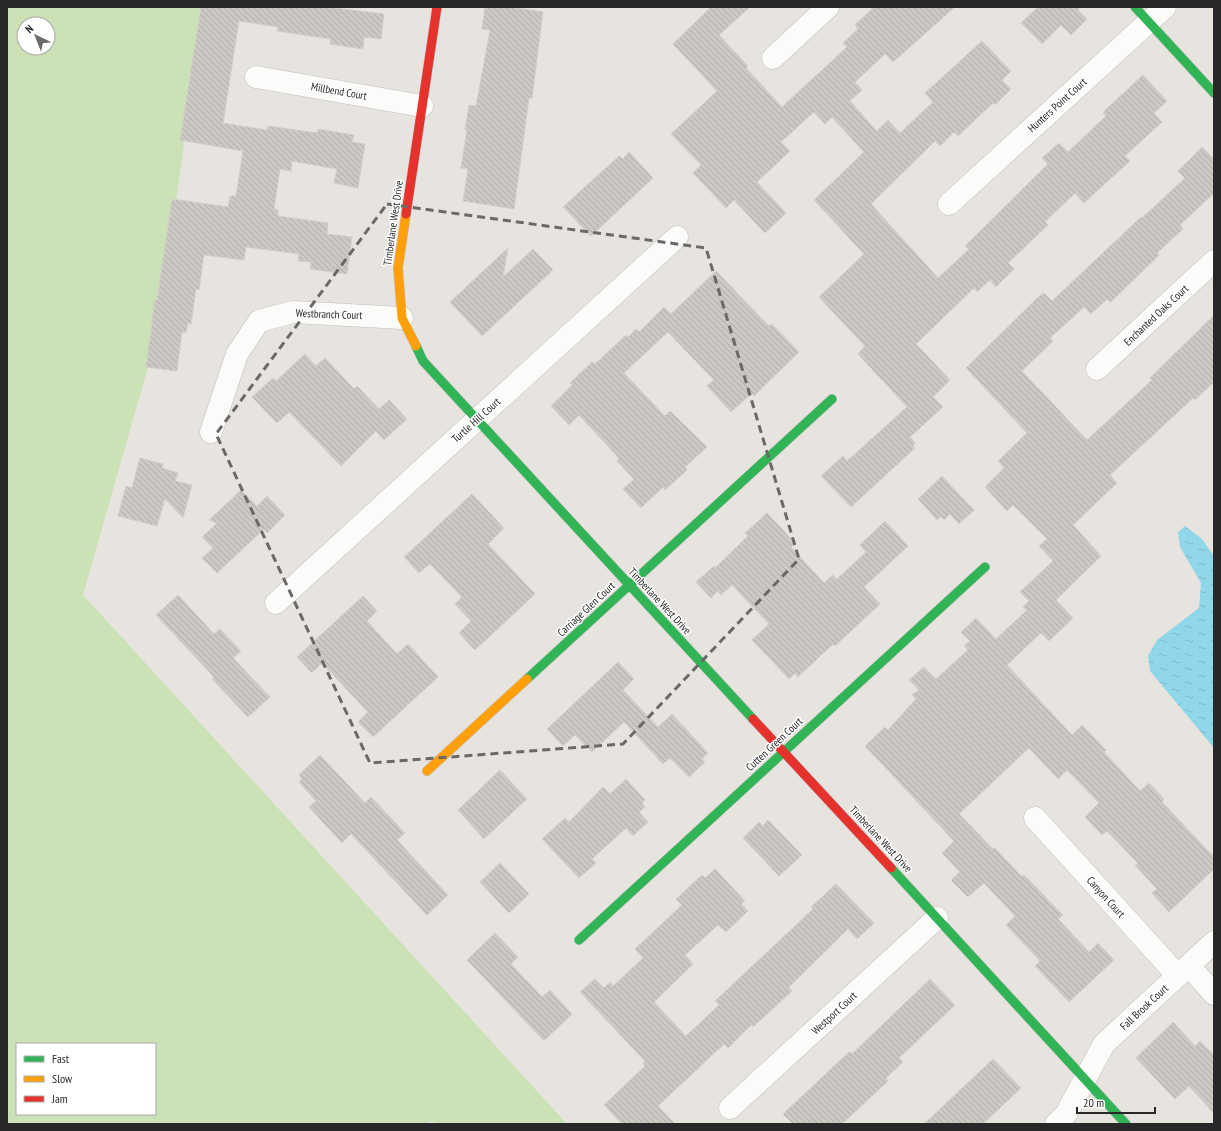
<svg xmlns="http://www.w3.org/2000/svg" width="1221" height="1131" font-family="'PT Sans Narrow',sans-serif">
<style>
.grass{fill:#cae2b6;fill-rule:evenodd}
.water{fill:url(#water-ripples)}
.building{fill:url(#building-back-hatch);stroke:#d2cfca}
.lines{fill:none;stroke-linecap:round;stroke-linejoin:round}
.street-casing{stroke:#c0bfc0;stroke-width:23}
.fast-casing{stroke:#c0bfc0;stroke-width:10}
.slow-casing{stroke:#c0bfc0;stroke-width:10}
.jam-casing{stroke:#c0bfc0;stroke-width:10}
.street{stroke:#fbfbfa;stroke-width:22}
.fast{stroke:#30b455;stroke-width:9}
.slow{stroke:#ff9f0a;stroke-width:9}
.jam{stroke:#e5322d;stroke-width:9}
.marked{fill:none;stroke:#6b6968;stroke-width:3;stroke-dasharray:8 5;stroke-linejoin:round}
.labels{text-anchor:middle;dominant-baseline:central;stroke-width:3;stroke-linejoin:round;paint-order:stroke}
.street-label{font-size:11px;fill:#282828;stroke:#fff}
</style>
<defs>
<pattern id="water-ripples" width="26" height="14" patternUnits="userSpaceOnUse"><rect width="26" height="14" fill="#90d7e9"/><path d="M2 4q2-2 4 0t4 0M15 11q2-2 4 0t4 0" fill="none" stroke="#7cb9c8"/></pattern>
<pattern id="building-back-hatch" width="6" height="6" patternUnits="userSpaceOnUse"><rect width="6" height="6" fill="#ccc9c5"/><path d="M-1 5l2 2M0 0l6 6M5-1l2 2" fill="none" stroke="#afada9"/></pattern>
</defs>
<rect width="100%" height="100%" fill="#e7e3de"/>
<!-- grass -->
<path class="grass" d="M 7,7 L 203,7 L 158,332 L 83,595 L 567,1124 L 440,1124 L 431,1121 L 424,1124 L 7,1124 ZM 24,24 L 48,24 L 48,48 L 24,48 ZM 17,1044 L 155,1044 L 155,1114 L 17,1114 Z"/>
<!-- water -->
<path class="water" d="M 1185,526 L 1202,539 L 1214,556 L 1214,748 L 1150,671 L 1148,656 L 1157,640 L 1199,608 L 1201,583 L 1180,547 L 1178,532 Z"/>
<!-- building -->
<path class="building" d="M 201,7 L 327,7 L 384,14 L 381,39 L 364,37 L 363,49 L 330,44 L 331,39 L 277,31 L 278,27 L 239,21 L 223,123 L 267,130 L 268,126 L 317,133 L 318,129 L 354,135 L 352,142 L 365,144 L 358,188 L 334,183 L 337,169 L 292,161 L 291,171 L 280,169 L 274,209 L 278,210 L 278,216 L 328,223 L 327,234 L 352,237 L 347,274 L 310,269 L 311,262 L 298,261 L 299,254 L 246,247 L 244,260 L 204,255 L 199,290 L 196,289 L 191,324 L 188,323 L 186,333 L 182,332 L 177,371 L 146,367 L 155,300 L 157,300 L 172,199 L 228,207 L 230,196 L 236,196 L 243,151 L 180,140 Z
M 485,7 L 509,7 L 543,12 L 532,98 L 529,98 L 514,209 L 463,201 L 468,169 L 461,168 L 467,130 L 465,130 L 469,105 L 476,106 L 490,30 L 482,29 Z
M 711,7 L 750,7 L 719,35 L 748,66 L 746,68 L 782,107 L 847,47 L 843,43 L 858,29 L 855,25 L 874,7 L 955,7 L 893,62 L 885,54 L 855,82 L 862,90 L 850,101 L 877,131 L 888,120 L 900,133 L 933,102 L 925,93 L 982,41 L 1011,71 L 1002,80 L 1011,89 L 995,105 L 993,103 L 958,136 L 954,132 L 940,146 L 935,141 L 871,204 L 938,278 L 969,249 L 965,246 L 1048,164 L 1042,158 L 1059,143 L 1068,152 L 1106,116 L 1103,112 L 1143,75 L 1167,101 L 1154,113 L 1162,122 L 1125,156 L 1130,161 L 1084,203 L 1075,193 L 1045,222 L 1048,225 L 1008,263 L 1014,269 L 996,287 L 990,280 L 977,292 L 974,288 L 916,344 L 950,380 L 933,397 L 943,407 L 910,437 L 915,443 L 913,446 L 915,448 L 851,507 L 821,476 L 843,456 L 847,461 L 907,407 L 858,354 L 865,346 L 819,297 L 864,254 L 814,200 L 864,152 L 832,117 L 825,124 L 814,112 L 781,142 L 790,151 L 757,182 L 786,213 L 765,233 L 734,200 L 726,208 L 693,173 L 701,165 L 671,134 L 717,91 L 673,44 Z
M 1038,7 L 1080,7 L 1078,10 L 1087,19 L 1071,35 L 1061,25 L 1042,44 L 1021,23 Z
M 1202,147 L 1214,159 L 1214,193 L 1180,225 L 1183,229 L 1157,253 L 1159,255 L 1111,302 L 1107,299 L 1091,314 L 1084,307 L 1050,338 L 1053,341 L 1022,371 L 1087,440 L 1152,380 L 1150,378 L 1214,315 L 1214,382 L 1195,400 L 1193,398 L 1110,475 L 1117,483 L 1073,525 L 1101,556 L 1056,600 L 1073,618 L 1049,641 L 1041,633 L 1007,665 L 1072,735 L 1082,725 L 1106,750 L 1104,752 L 1140,791 L 1149,783 L 1164,799 L 1162,802 L 1214,857 L 1214,869 L 1169,912 L 1152,893 L 1157,889 L 1135,865 L 1138,863 L 1107,831 L 1102,835 L 1085,817 L 1099,803 L 1067,770 L 1058,779 L 1029,748 L 959,814 L 993,849 L 995,848 L 1022,877 L 1024,875 L 1063,915 L 1058,919 L 1089,952 L 1098,943 L 1114,960 L 1069,1002 L 1035,966 L 1040,961 L 1006,925 L 1015,916 L 984,883 L 968,897 L 951,880 L 960,872 L 942,853 L 954,841 L 865,746 L 885,727 L 888,730 L 916,699 L 912,695 L 919,690 L 909,680 L 924,667 L 936,679 L 968,650 L 964,646 L 970,641 L 961,632 L 976,618 L 996,639 L 1027,610 L 1023,607 L 1029,601 L 1020,592 L 1053,561 L 1039,546 L 1047,539 L 1013,505 L 1007,511 L 985,487 L 1004,468 L 998,461 L 1027,433 L 966,368 L 1039,296 L 1044,293 L 1052,301 L 1141,217 L 1142,218 L 1185,178 L 1178,171 Z
M 629,152 L 653,178 L 591,236 L 563,207 L 619,156 L 623,159 Z
M 508,248 L 503,277 L 533,249 L 553,270 L 482,336 L 450,302 Z
M 716,271 L 769,326 L 772,324 L 799,352 L 754,396 L 752,393 L 731,412 L 707,386 L 714,380 L 668,332 L 624,373 L 665,416 L 670,411 L 707,447 L 685,467 L 687,470 L 665,490 L 663,487 L 641,508 L 623,489 L 634,479 L 617,461 L 619,458 L 579,415 L 569,425 L 551,406 L 572,385 L 570,383 L 592,362 L 595,364 L 626,335 L 628,337 L 636,329 L 639,332 L 664,307 L 671,314 Z
M 305,354 L 316,366 L 325,358 L 354,389 L 357,386 L 379,409 L 389,400 L 407,419 L 384,440 L 376,431 L 341,466 L 289,412 L 277,423 L 252,397 L 273,378 L 276,381 Z
M 140,458 L 163,464 L 162,468 L 178,473 L 175,481 L 192,485 L 183,518 L 165,499 L 157,526 L 118,516 L 126,486 L 132,488 Z
M 942,476 L 974,510 L 959,524 L 950,514 L 944,520 L 941,517 L 937,520 L 918,499 Z
M 241,490 L 257,506 L 267,496 L 285,515 L 267,533 L 264,529 L 217,573 L 202,558 L 213,548 L 202,537 L 217,523 L 209,520 Z
M 472,494 L 504,528 L 488,544 L 535,594 L 475,650 L 459,633 L 471,621 L 455,604 L 462,597 L 430,564 L 419,573 L 404,557 Z
M 767,513 L 795,543 L 791,547 L 824,583 L 833,575 L 837,579 L 866,552 L 860,545 L 885,521 L 908,546 L 864,587 L 880,604 L 835,646 L 833,644 L 798,677 L 795,673 L 789,679 L 752,640 L 769,624 L 732,585 L 721,595 L 718,591 L 711,598 L 696,582 L 714,566 L 715,568 L 748,536 L 745,533 Z
M 178,595 L 214,634 L 220,629 L 241,651 L 233,658 L 270,697 L 248,717 L 212,679 L 214,677 L 156,615 Z
M 363,596 L 377,611 L 367,621 L 397,654 L 408,644 L 438,677 L 373,737 L 358,722 L 368,712 L 322,663 L 312,673 L 297,657 Z
M 618,662 L 634,679 L 623,690 L 658,727 L 672,714 L 708,753 L 702,759 L 705,762 L 689,777 L 670,758 L 663,764 L 624,722 L 592,752 L 575,735 L 563,746 L 547,729 Z
M 320,755 L 365,803 L 371,797 L 405,833 L 397,840 L 448,895 L 427,915 L 351,834 L 342,843 L 309,807 L 316,801 L 299,782 L 302,779 L 299,775 Z
M 500,770 L 527,799 L 484,839 L 458,810 Z
M 626,779 L 645,800 L 642,803 L 645,807 L 639,812 L 648,822 L 633,836 L 626,828 L 592,859 L 596,863 L 579,878 L 542,839 L 565,818 L 569,822 L 603,787 L 610,794 Z
M 768,820 L 802,855 L 779,876 L 743,838 L 759,822 L 763,826 Z
M 500,863 L 529,894 L 509,913 L 480,882 Z
M 715,869 L 745,901 L 741,904 L 748,911 L 726,932 L 718,925 L 685,955 L 693,964 L 654,1002 L 686,1036 L 719,1005 L 715,1001 L 813,909 L 811,907 L 836,884 L 874,923 L 857,939 L 848,929 L 789,987 L 792,991 L 753,1027 L 751,1025 L 728,1048 L 724,1044 L 658,1106 L 675,1124 L 622,1124 L 604,1105 L 645,1066 L 643,1063 L 645,1061 L 580,992 L 595,979 L 604,988 L 610,982 L 613,986 L 643,958 L 635,949 L 682,905 L 676,899 L 702,875 L 705,878 Z
M 495,933 L 518,957 L 511,964 L 542,997 L 550,990 L 572,1014 L 544,1041 L 467,960 Z
M 930,979 L 955,1005 L 899,1058 L 903,1062 L 886,1078 L 888,1081 L 842,1124 L 793,1124 L 783,1114 L 849,1052 L 852,1054 Z
M 1173,1022 L 1195,1046 L 1200,1041 L 1214,1055 L 1214,1113 L 1189,1086 L 1175,1099 L 1136,1058 Z
M 993,1059 L 1021,1088 L 983,1124 L 924,1124 Z"/>
<g class="lines">
<defs>
<path id="street" d="M 773,58 L 828,7
M 256,77 L 422,106
M 949,204 L 1165,7
M 1097,369 L 1214,261
M 211,432 L 237,354 L 259,321 L 293,312 L 402,318
M 276,603 L 677,237
M 1035,818 L 1178,976
M 1189,966 L 1214,994
M 730,1108 L 937,918
M 1056,1124 L 1066,1114 L 1104,1044 L 1214,942"/>
<path id="fast" d="M 1135,7 L 1214,93
M 416,346 L 423,361 L 753,719
M 527,679 L 832,399
M 891,868 L 1126,1124
M 579,940 L 985,567"/>
<path id="slow" d="M 406,214 L 398,268 L 402,318 L 416,346
M 427,771 L 527,679"/>
<path id="jam" d="M 406,214 L 437,7
M 753,719 L 891,868"/>
</defs>
<!-- street casing -->
<use href="#street" class="street-casing"/>
<!-- fast casing -->
<use href="#fast" class="fast-casing"/>
<!-- slow casing -->
<use href="#slow" class="slow-casing"/>
<!-- jam casing -->
<use href="#jam" class="jam-casing"/>
<!-- street -->
<use href="#street" class="street"/>
<!-- fast -->
<use href="#fast" class="fast"/>
<!-- slow -->
<use href="#slow" class="slow"/>
<!-- jam -->
<use href="#jam" class="jam"/>
</g>
<!-- marked area -->
<path class="marked" d="M 387,204 L 706,248 L 799,559 L 623,744 L 370,763 L 216,434 Z"/>
<g class="labels">
<!-- street labels -->
<g class="street-label">
<text transform="translate(339 91) rotate(10)">Millbend Court</text>
<text transform="translate(1057 105) rotate(-42)">Hunters Point Court</text>
<text transform="translate(393 223) rotate(-82)">Timberlane West Drive</text>
<text transform="translate(329 314) rotate(2)">Westbranch Court</text>
<text transform="translate(1156 315) rotate(-43)">Enchanted Oaks Court</text>
<text transform="translate(476 420) rotate(-42)">Turtle Hill Court</text>
<text transform="translate(660 601) rotate(47)">Timberlane West Drive</text>
<text transform="translate(586 609) rotate(-43)">Carriage Glen Court</text>
<text transform="translate(774 744) rotate(-43)">Cutten Green Court</text>
<text transform="translate(881 839) rotate(47)">Timberlane West Drive</text>
<text transform="translate(1106 897) rotate(48)">Canyon Court</text>
<text transform="translate(1144 1007) rotate(-43)">Fall Brook Court</text>
<text transform="translate(834 1013) rotate(-43)">Westport Court</text>
</g>
</g>
<!-- border -->
<rect width="1221" height="1131" fill="none" stroke="#282828" stroke-width="16"/>
<!-- legend -->
<rect x="16" y="1043" width="140" height="72" fill="#ffffff" stroke="#a9a9a9"/>
<rect x="24" y="1056" width="20" height="6" fill="#30b455" stroke="#a9a9a9"/>
<text x="52" y="1063" font-size="12" fill="#282828">Fast</text>
<rect x="24" y="1076" width="20" height="6" fill="#ff9f0a" stroke="#a9a9a9"/>
<text x="52" y="1083" font-size="12" fill="#282828">Slow</text>
<rect x="24" y="1096" width="20" height="6" fill="#e5322d" stroke="#a9a9a9"/>
<text x="52" y="1103" font-size="12" fill="#282828">Jam</text>
<!-- north arrow -->
<g transform="translate(36 36) rotate(317)"><circle r="19" fill="#ffffff" stroke="#a9a9a9"/>
<path d="M0-3L7 15L0 10L-7 15Z" fill="#6b6968"/>
<text y="-6" font-size="11" font-weight="bold" text-anchor="middle" fill="#282828">N</text>
</g>
<!-- scale -->
<path d="M1077 1107v6h78v-6" fill="none" stroke="#282828" stroke-width="2"/>
<text x="1083" y="1107" font-size="12" fill="#282828" stroke="#ffffff" stroke-width="3" paint-order="stroke">20 m</text>
</svg>
